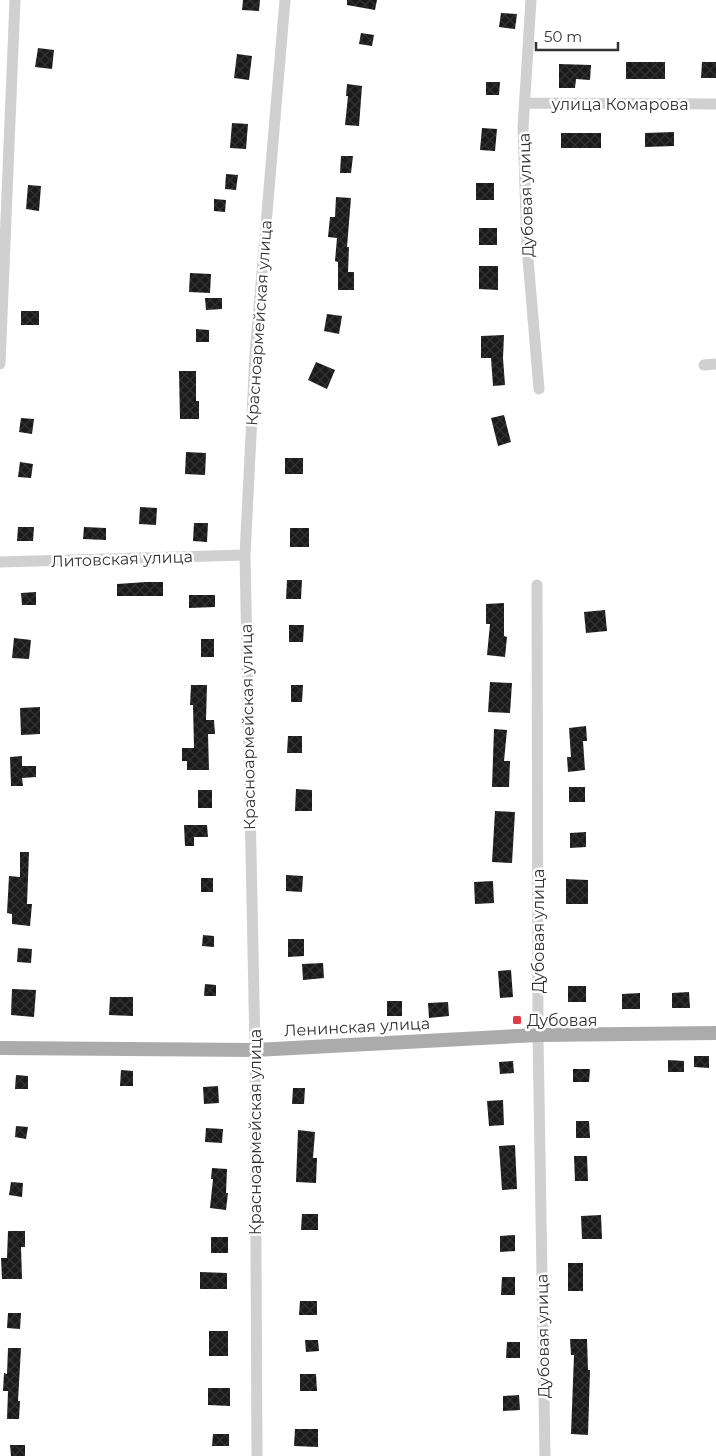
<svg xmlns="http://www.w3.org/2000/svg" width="716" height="1456" font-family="Montserrat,sans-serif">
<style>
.building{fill:url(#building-cross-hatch)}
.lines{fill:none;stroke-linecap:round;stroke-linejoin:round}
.minor{stroke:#d0d0d0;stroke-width:11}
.major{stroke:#ababab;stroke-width:14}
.poi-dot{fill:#e63946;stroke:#fff;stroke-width:2}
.labels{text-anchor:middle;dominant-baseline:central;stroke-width:5;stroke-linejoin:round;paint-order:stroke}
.street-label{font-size:16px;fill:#333;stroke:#fff}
.poi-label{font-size:16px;fill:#333;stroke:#fff;text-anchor:start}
</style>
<defs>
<pattern id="building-cross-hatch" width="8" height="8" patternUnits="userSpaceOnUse" patternTransform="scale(1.25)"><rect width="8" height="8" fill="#1a1a1a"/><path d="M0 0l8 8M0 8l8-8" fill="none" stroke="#333"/></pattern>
</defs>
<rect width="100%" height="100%" fill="#fff"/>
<!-- building -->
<path class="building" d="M 243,0 L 260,0 L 259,11 L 242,10 Z
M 347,0 L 377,0 L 375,10 L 347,5 Z
M 501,13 L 517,14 L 515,29 L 499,27 Z
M 361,33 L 374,35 L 372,46 L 359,44 Z
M 38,48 L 54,50 L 52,69 L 35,67 Z
M 237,54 L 252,56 L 249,80 L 234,78 Z
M 626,62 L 665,62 L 665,79 L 626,79 Z
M 702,62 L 716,62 L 716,78 L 701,78 Z
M 559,64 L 591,65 L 590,80 L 576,79 L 575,88 L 559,88 Z
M 486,82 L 500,82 L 499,95 L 486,95 Z
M 347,84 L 362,86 L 359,126 L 345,125 L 348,96 L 346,96 Z
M 232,123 L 248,124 L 246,149 L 230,148 Z
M 482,128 L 497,129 L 495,151 L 480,150 Z
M 674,132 L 674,146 L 645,147 L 645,133 Z
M 561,133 L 601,133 L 601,148 L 561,148 Z
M 341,156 L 353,156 L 351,173 L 340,173 Z
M 226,174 L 238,175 L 236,190 L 225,189 Z
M 476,183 L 494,183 L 494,200 L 476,200 Z
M 28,185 L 41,186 L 39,211 L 26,209 Z
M 336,197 L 351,198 L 347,247 L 349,247 L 348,272 L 354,272 L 354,290 L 338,290 L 338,262 L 335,261 L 337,238 L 328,237 L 330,217 L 335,217 Z
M 214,199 L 226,200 L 225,212 L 214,211 Z
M 479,228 L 497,228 L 497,245 L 479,245 Z
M 479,266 L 498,266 L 498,290 L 479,289 Z
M 190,273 L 211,274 L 210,293 L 189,292 Z
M 205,298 L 222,298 L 222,309 L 206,310 Z
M 21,311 L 39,311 L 39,325 L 21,325 Z
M 327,314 L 342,316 L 339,334 L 324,331 Z
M 196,329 L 209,330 L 209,342 L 196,342 Z
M 504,335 L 503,358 L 505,385 L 493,386 L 491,358 L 481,358 L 481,336 Z
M 316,362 L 335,370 L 327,389 L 308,380 Z
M 179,371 L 196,371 L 196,401 L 199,401 L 199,419 L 180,419 Z
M 504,415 L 511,442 L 498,446 L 491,418 Z
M 21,418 L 34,419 L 32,434 L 19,432 Z
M 186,452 L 206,453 L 205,475 L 185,474 Z
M 285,458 L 303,458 L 303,474 L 285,474 Z
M 20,462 L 33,464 L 31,478 L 18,477 Z
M 140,507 L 157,508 L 156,525 L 139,524 Z
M 194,523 L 208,523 L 207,542 L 193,541 Z
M 18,527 L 34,527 L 33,541 L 17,541 Z
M 84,527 L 106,528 L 106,540 L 83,539 Z
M 290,528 L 309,528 L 309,547 L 290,547 Z
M 287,580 L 302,580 L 301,599 L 286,599 Z
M 146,582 L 163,582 L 163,596 L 117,596 L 117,584 Z
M 36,592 L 36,605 L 22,605 L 21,593 Z
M 189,595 L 215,595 L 215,607 L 189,608 Z
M 504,603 L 504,636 L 507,637 L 505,657 L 487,655 L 490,624 L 486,624 L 486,604 Z
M 605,610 L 607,631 L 586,633 L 584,612 Z
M 289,625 L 304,625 L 303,642 L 289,642 Z
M 14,638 L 31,640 L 29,659 L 12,658 Z
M 201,639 L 214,639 L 214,657 L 201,657 Z
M 490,682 L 512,683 L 510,713 L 488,712 Z
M 191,685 L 207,685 L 206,720 L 214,720 L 215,734 L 208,734 L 209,770 L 187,770 L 187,761 L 182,761 L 182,748 L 194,748 L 193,705 L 190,705 Z
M 291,685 L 303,685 L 302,702 L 291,702 Z
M 40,707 L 40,734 L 21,735 L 20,708 Z
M 586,726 L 587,741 L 583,741 L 585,770 L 568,772 L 567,757 L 571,757 L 569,728 Z
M 494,729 L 507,730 L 504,761 L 510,761 L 509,787 L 492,787 Z
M 288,736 L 302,736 L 302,753 L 287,753 Z
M 22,756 L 22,766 L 36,766 L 36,777 L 22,778 L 23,786 L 11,786 L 10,757 Z
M 569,787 L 585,787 L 585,802 L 569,802 Z
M 296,789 L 312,790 L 312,811 L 295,811 Z
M 198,790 L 212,790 L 212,808 L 198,808 Z
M 495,811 L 515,812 L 512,863 L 492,862 Z
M 184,825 L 207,825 L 208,837 L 194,837 L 194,846 L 185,846 Z
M 586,832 L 586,847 L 570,848 L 570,833 Z
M 20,852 L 29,852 L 27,904 L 32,904 L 30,926 L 12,924 L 12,914 L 7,913 L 9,876 L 20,877 Z
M 286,875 L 303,876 L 302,892 L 286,891 Z
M 201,878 L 213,878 L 213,892 L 201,892 Z
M 566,879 L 588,880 L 588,904 L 566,904 Z
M 493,881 L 494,903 L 475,904 L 474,882 Z
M 203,935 L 214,936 L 214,947 L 202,946 Z
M 288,939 L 304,939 L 304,956 L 288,957 Z
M 18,948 L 32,949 L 31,963 L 17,962 Z
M 323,963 L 324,978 L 303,980 L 302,964 Z
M 511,970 L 513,997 L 500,998 L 498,971 Z
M 205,984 L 216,985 L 216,996 L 204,996 Z
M 568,986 L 586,986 L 586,1002 L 568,1002 Z
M 12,989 L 36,990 L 34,1017 L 11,1015 Z
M 689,992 L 690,1008 L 672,1008 L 672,993 Z
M 640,993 L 640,1009 L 622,1009 L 622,994 Z
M 110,997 L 133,997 L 133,1016 L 109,1015 Z
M 387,1001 L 402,1001 L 402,1016 L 387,1016 Z
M 448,1002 L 449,1016 L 429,1018 L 428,1003 Z
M 694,1056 L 709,1056 L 709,1068 L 694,1067 Z
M 668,1060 L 684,1061 L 684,1072 L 668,1072 Z
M 513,1061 L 514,1073 L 500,1074 L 499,1062 Z
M 573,1069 L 590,1069 L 589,1082 L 573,1082 Z
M 121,1070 L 133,1071 L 133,1086 L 120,1086 Z
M 16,1075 L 28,1076 L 28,1089 L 15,1089 Z
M 218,1086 L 219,1103 L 204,1104 L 203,1087 Z
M 293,1088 L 305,1088 L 304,1104 L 292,1104 Z
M 503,1100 L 504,1125 L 489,1126 L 487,1101 Z
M 576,1121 L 589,1121 L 590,1138 L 576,1138 Z
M 16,1126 L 28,1127 L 26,1139 L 15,1137 Z
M 206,1128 L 223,1129 L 222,1143 L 205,1142 Z
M 298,1130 L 315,1132 L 313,1158 L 317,1158 L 316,1183 L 296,1182 Z
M 515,1145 L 517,1189 L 502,1190 L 499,1146 Z
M 574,1156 L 587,1156 L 588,1181 L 575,1181 Z
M 212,1168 L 227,1169 L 226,1193 L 228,1193 L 226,1210 L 210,1208 L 213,1179 L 211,1179 Z
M 11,1182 L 23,1183 L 22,1197 L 9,1195 Z
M 302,1214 L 318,1214 L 318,1230 L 301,1230 Z
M 601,1215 L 602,1239 L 582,1239 L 581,1216 Z
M 8,1231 L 25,1231 L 25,1247 L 21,1247 L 22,1279 L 2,1279 L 1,1258 L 7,1258 Z
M 515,1235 L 515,1251 L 500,1252 L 500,1236 Z
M 211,1237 L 228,1237 L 228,1253 L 211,1253 Z
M 568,1263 L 583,1263 L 583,1291 L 568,1291 Z
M 200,1272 L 227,1273 L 227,1289 L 200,1289 Z
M 502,1277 L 515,1277 L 515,1295 L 501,1295 Z
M 300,1301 L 317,1301 L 317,1315 L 299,1315 Z
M 8,1313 L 21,1313 L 20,1329 L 7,1328 Z
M 209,1331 L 228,1331 L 228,1356 L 209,1356 Z
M 570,1339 L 587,1339 L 588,1370 L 590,1370 L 588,1435 L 571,1434 L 574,1355 L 571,1355 Z
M 305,1340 L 318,1340 L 319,1351 L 306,1352 Z
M 507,1342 L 520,1342 L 520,1358 L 506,1358 Z
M 8,1348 L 21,1348 L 18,1401 L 20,1401 L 19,1419 L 7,1419 L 8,1391 L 3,1391 L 4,1373 L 7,1374 Z
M 300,1374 L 316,1374 L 317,1391 L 300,1391 Z
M 208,1388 L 230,1388 L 230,1406 L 208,1405 Z
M 519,1395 L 520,1410 L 503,1411 L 503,1396 Z
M 295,1429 L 318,1429 L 318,1447 L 294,1446 Z
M 213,1434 L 229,1434 L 229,1446 L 212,1446 Z
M 10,1445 L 25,1445 L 25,1456 L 11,1456 Z"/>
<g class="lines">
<!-- minor -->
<path class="minor" d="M 531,0 L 523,128 L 527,247 L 539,389
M 525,103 L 716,104
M 0,364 L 15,0
M 704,365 L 716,364
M 0,562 L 245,555
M 537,585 L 538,1035 L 545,1456
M 257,1456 L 255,1050 L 245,555 L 255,355 L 285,0"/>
<!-- major -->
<path class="major" d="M 0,1048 L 255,1050 L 538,1035 L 716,1033"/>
</g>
<!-- markers -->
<rect class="poi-dot" x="512" y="1015" width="10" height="10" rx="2.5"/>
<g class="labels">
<!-- street labels -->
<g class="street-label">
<text x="620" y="104">улица Комарова</text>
<text transform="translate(526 195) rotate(-92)">Дубовая улица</text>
<text transform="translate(259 323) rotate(-86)">Красноармейская улица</text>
<text transform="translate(122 559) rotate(-2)">Литовская улица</text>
<text transform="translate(248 727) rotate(-91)">Красноармейская улица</text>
<text transform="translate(538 931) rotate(-90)">Дубовая улица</text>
<text transform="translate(357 1027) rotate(-3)">Ленинская улица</text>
<text transform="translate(255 1132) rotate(-90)">Красноармейская улица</text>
<text transform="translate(543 1336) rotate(-91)">Дубовая улица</text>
</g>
<!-- poi labels -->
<g class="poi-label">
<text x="527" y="1020">Дубовая</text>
</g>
</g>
<!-- scale -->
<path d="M536 42v8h82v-8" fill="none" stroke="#333333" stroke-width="2.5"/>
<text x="544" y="42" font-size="15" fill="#333333" stroke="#ffffff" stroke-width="4" paint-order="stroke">50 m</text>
</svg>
